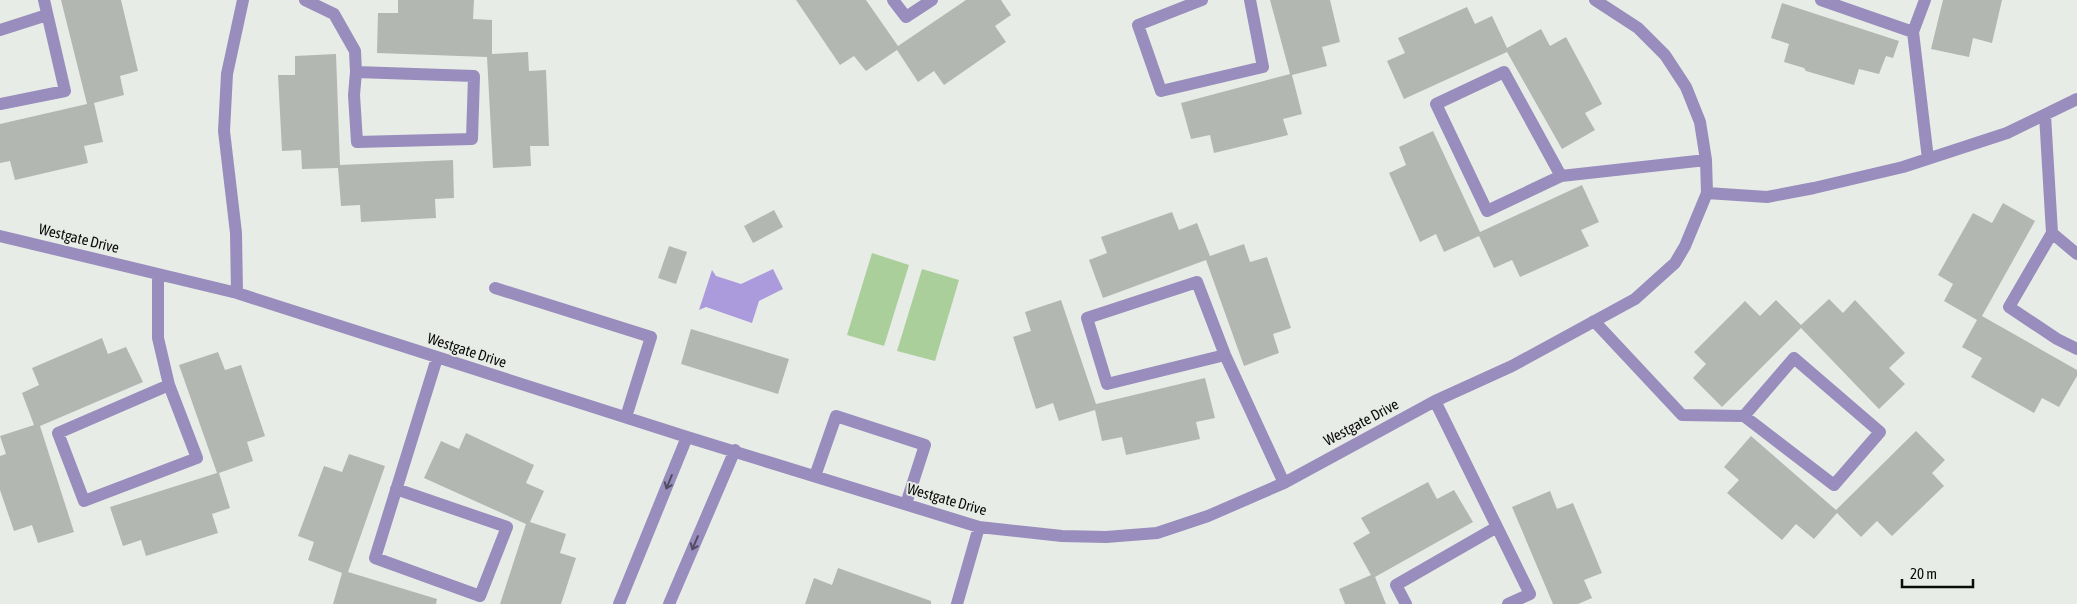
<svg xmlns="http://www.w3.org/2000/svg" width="2077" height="604" font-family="'Asap Condensed',sans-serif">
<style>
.green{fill:#abcf9a}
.water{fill:#ab9adc}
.building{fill:#b3b7b2}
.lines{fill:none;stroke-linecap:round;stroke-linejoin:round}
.minor{stroke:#988dbc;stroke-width:12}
.oneway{stroke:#524c64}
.labels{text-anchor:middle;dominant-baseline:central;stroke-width:4;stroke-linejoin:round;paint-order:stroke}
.street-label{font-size:15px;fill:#0b0c0b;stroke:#e8ece7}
</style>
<rect width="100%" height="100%" fill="#e8ece7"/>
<!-- green -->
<path class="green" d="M 872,253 L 909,265 L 884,346 L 847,335 Z
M 922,269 L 959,280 L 935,361 L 897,351 Z"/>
<!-- water -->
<path class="water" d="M 773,269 L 783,289 L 759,301 L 752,323 L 706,307 L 699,310 L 712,270 L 716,276 L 741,284 Z"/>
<!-- building -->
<path class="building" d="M 61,0 L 121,0 L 138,71 L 120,76 L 124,95 L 94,103 L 103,142 L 84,146 L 88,163 L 15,180 L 10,161 L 0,163 L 0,124 L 87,104 Z
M 398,0 L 474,0 L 473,19 L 492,20 L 492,54 L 528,52 L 529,71 L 546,70 L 549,146 L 530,146 L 531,166 L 493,168 L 487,57 L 377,53 L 378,13 L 398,13 Z
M 796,0 L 866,0 L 898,46 L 966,0 L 1001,0 L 1011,15 L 995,26 L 1006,42 L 944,85 L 934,71 L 918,82 L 897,50 L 866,71 L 854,56 L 840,65 Z
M 1270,0 L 1330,0 L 1340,42 L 1322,47 L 1327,66 L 1292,75 L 1302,114 L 1283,119 L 1288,135 L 1214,153 L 1210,135 L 1191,139 L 1181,103 L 1290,74 Z
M 1943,0 L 2002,0 L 1992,43 L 1973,38 L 1969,57 L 1931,49 Z
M 1782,3 L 1899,41 L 1893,58 L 1886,56 L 1879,74 L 1859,69 L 1854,85 L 1806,71 L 1804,68 L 1784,62 L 1789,44 L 1771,38 Z
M 1467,7 L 1475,24 L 1492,16 L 1507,48 L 1541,29 L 1550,46 L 1566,37 L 1602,104 L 1585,113 L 1595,130 L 1562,149 L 1507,52 L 1404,99 L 1387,61 L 1405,53 L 1398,38 Z
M 336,54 L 340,165 L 453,160 L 454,198 L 435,199 L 436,218 L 361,222 L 360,205 L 341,206 L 338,168 L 302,169 L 301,150 L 282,151 L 278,75 L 295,75 L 295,56 Z
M 1433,131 L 1480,232 L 1582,185 L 1599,222 L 1581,230 L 1589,246 L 1520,277 L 1512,260 L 1494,268 L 1479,236 L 1444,252 L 1436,234 L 1420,242 L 1389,173 L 1406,165 L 1399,147 Z
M 2003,203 L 2035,221 L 1982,316 L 2077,370 L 2077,376 L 2059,407 L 2042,398 L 2034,413 L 1971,377 L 1982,358 L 1962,347 L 1977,320 L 1944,301 L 1953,284 L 1938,275 L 1973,213 L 1992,223 Z
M 774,210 L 783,227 L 753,243 L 744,226 Z
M 1172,212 L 1179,230 L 1197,223 L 1210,256 L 1244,244 L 1250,262 L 1267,257 L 1291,328 L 1273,334 L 1279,353 L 1244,366 L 1206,260 L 1103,298 L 1089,260 L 1107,253 L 1101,237 Z
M 669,246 L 687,252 L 676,284 L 658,278 Z
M 1829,299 L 1843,313 L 1855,300 L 1905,353 L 1889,368 L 1905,384 L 1879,409 L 1801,328 L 1722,407 L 1693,378 L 1706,364 L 1694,352 L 1745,301 L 1760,316 L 1776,300 L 1801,325 Z
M 1061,300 L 1096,404 L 1205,378 L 1215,418 L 1196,422 L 1200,439 L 1126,455 L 1122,437 L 1102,441 L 1095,410 L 1059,421 L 1053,403 L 1036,409 L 1013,337 L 1031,331 L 1025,312 Z
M 691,329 L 789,359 L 778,394 L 681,364 Z
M 102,338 L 108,354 L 126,347 L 143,382 L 40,426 L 74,532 L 38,543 L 32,525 L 14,531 L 0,490 L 0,456 L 6,454 L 0,436 L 34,425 L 22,393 L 39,385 L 32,368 Z
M 218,352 L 225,370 L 241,365 L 265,436 L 247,442 L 253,461 L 219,473 L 230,508 L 212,514 L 218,533 L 146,556 L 141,540 L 123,546 L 110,507 L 217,473 L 179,365 Z
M 1916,431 L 1945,460 L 1932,473 L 1944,486 L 1892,536 L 1877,521 L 1861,537 L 1837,513 L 1814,539 L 1796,524 L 1782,540 L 1727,493 L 1739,480 L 1724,467 L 1751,436 L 1836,510 Z
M 466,433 L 534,465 L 526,483 L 544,491 L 530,522 L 566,534 L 560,553 L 576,558 L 561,604 L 500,604 L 526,524 L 424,478 L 441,441 L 459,449 Z
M 349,454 L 385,466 L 348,572 L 437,599 L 436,604 L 333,604 L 342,573 L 308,560 L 314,542 L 298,536 L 324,466 L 342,472 Z
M 1428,482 L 1437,499 L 1454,490 L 1473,522 L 1375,577 L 1386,604 L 1345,604 L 1339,589 L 1371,575 L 1353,543 L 1370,533 L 1361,518 Z
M 1550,491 L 1557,509 L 1573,503 L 1602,573 L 1584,580 L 1592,598 L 1578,604 L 1553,604 L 1512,507 Z
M 838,568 L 931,601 L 931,604 L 805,604 L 814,578 L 832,585 Z"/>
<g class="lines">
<!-- minor -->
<path class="minor" d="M 305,0 L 334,14 L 355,51 L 356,72 L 354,95 L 357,142 L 472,139 L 474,76 L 356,72
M 893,0 L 906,17 L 932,0
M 1202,0 L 1138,25 L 1161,91 L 1263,67 L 1250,0
M 1821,0 L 1913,32
M 1925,0 L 1913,32 L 1928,159
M 0,30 L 47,15
M 0,104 L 65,91 L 44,0
M 2045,115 L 2052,233 L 2009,307 L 2057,339 L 2077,349
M 1561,176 L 1487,211 L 1436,104 L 1504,72 L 1561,176 L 1706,160
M 1707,193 L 1767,197 L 1814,188 L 1903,167 L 2007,133 L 2077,99
M 2052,233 L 2077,254
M 0,236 L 237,293 L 687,437 L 979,527 L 1062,536 L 1106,537 L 1157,533 L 1208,516 L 1284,483 L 1435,401 L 1512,366 L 1635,299 L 1675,263 L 1685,246 L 1707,193 L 1706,160 L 1700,122 L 1686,87 L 1665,55 L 1638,28 L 1595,0
M 158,275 L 158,338 L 169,385 L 197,458 L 84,501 L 58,433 L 169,385
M 495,288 L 651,337 L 626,417
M 237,293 L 236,233 L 224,131 L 227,74 L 243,0
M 1594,321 L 1682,415 L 1744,416 L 1794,358 L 1880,432 L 1834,485 L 1744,416
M 1225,355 L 1107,384 L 1087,318 L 1197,282 L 1225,355 L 1284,483
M 1435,401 L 1530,594 L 1508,604
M 815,476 L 836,416 L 925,445 L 906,504
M 396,489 L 507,527 L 480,596 L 375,558 L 437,358
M 619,604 L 687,437
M 669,604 L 735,450
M 957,604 L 979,527
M 1406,604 L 1396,585 L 1497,527"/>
</g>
<!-- one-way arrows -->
<defs><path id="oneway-shaft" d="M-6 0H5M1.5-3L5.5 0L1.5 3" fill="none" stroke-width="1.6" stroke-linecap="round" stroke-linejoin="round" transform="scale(1.25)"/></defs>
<g class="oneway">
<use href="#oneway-shaft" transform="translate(669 482) rotate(112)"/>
<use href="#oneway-shaft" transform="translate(695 543) rotate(113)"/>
</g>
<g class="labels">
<!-- street labels -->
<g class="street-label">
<text transform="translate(79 238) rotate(14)">Westgate Drive</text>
<text transform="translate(467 350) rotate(18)">Westgate Drive</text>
<text transform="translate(1361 422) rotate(-28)">Westgate Drive</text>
<text transform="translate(947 499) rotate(16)">Westgate Drive</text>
</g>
</g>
<!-- scale -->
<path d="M1902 579v8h71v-8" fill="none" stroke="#0b0c0b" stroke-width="2.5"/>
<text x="1910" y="579" font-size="15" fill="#0b0c0b" stroke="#e8ece7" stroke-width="4" paint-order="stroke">20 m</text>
</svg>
